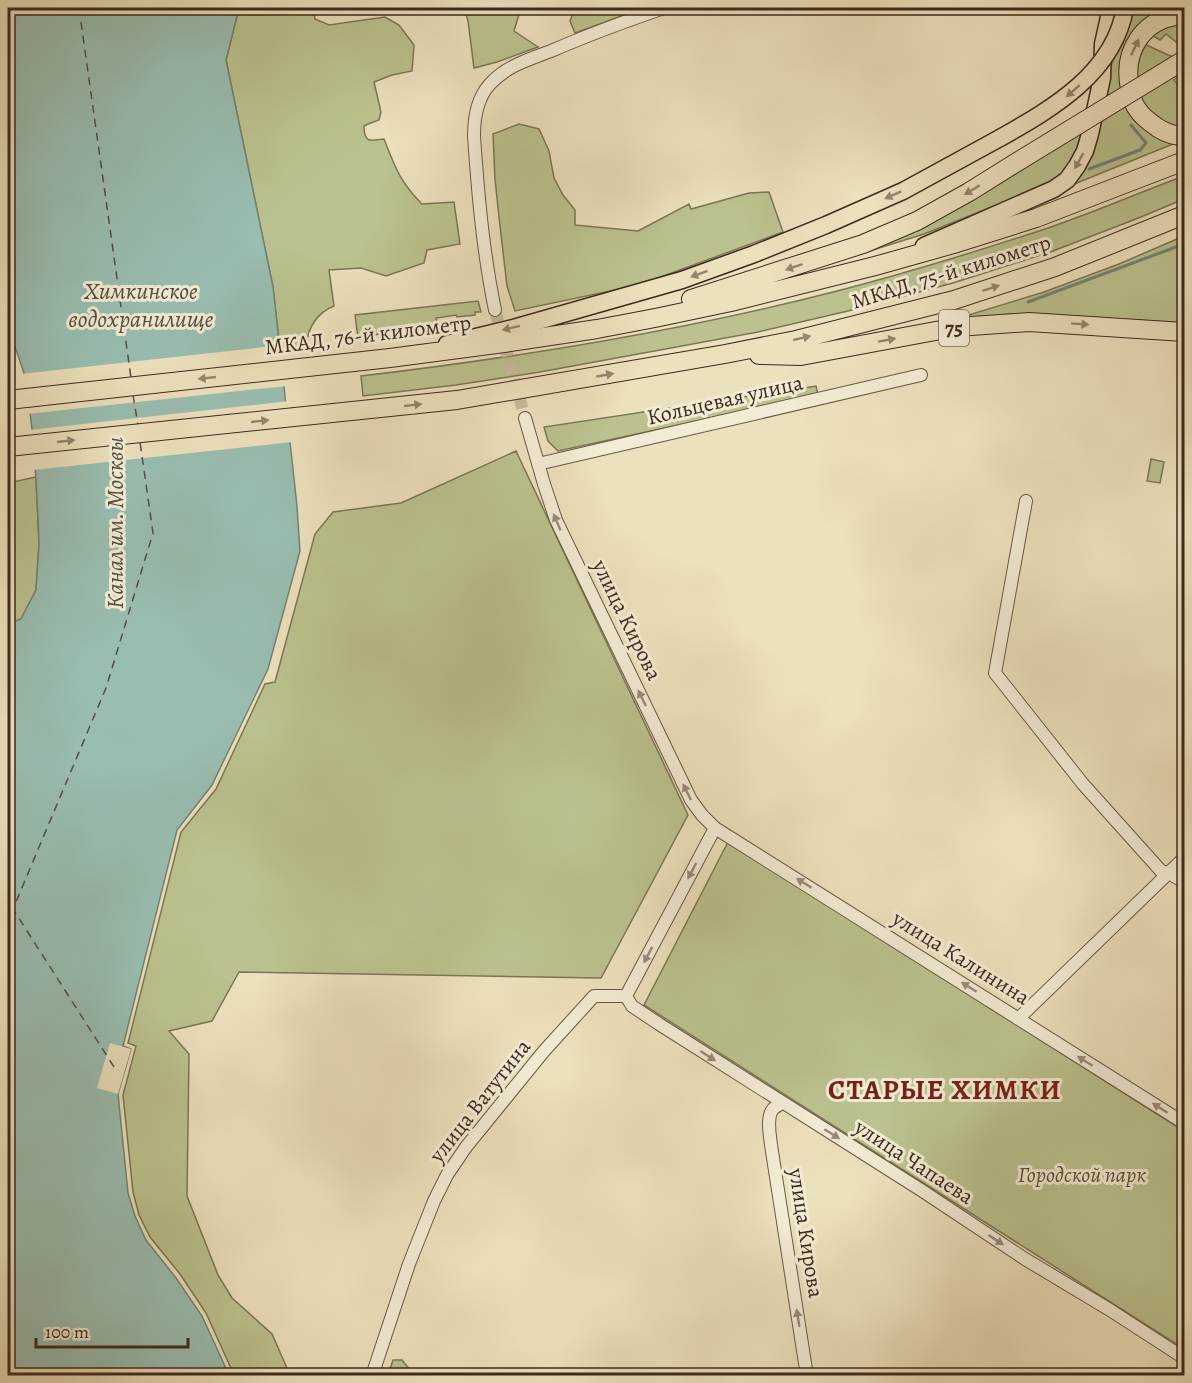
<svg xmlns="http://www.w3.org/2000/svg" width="1192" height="1383" font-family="Alegreya,serif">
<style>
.green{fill:#bbc28f;stroke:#7c7656;stroke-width:1.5}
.water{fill:#99beb1;stroke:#748276;stroke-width:1.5}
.pier{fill:#ece1bd}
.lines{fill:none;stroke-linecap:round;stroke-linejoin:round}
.stream{stroke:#748276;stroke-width:3}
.ferry{stroke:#544e43;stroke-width:1.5;stroke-dasharray:8 6;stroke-linecap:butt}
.minor-tunnel{stroke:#c9bc9d;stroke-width:12;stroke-dasharray:12 6;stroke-linecap:butt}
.minor-casing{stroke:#695746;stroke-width:14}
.major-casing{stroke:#3d291e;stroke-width:19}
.highway-casing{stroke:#3d291e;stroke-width:20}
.minor{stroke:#f3ecd4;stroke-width:12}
.major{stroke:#ece1bd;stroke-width:16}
.highway{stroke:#ece1bd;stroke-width:18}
.major-bridge-casing{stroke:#3d291e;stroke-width:19;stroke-linecap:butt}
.highway-bridge-casing{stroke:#3d291e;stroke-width:20;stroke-linecap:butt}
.major-bridge{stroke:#ece1bd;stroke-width:16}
.highway-bridge{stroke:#ece1bd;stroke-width:18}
.oneway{fill:#94856e}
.oneway2{fill:#988a79}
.labels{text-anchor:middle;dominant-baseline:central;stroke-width:6;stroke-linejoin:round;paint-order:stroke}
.shield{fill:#f3ecd4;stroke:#746455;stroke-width:1.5}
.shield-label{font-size:21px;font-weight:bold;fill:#3d291e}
.street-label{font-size:22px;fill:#3d291e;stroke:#f3ecd4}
.park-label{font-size:22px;font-style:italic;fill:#5c4f3a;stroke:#f3ecd4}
.water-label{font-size:24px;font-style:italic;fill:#544e43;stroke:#f3ecd4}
.district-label{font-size:28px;font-weight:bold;letter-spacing:1.5px;fill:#7a1f14;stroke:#f3ecd4}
</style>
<rect width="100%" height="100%" fill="#ece1bd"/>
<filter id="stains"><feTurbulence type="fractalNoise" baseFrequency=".00333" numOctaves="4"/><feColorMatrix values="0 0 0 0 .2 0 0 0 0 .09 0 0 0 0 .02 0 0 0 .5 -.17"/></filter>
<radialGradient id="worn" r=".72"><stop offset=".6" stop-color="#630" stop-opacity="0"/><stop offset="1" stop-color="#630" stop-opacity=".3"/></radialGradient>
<!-- green -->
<path class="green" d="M 239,8 L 313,8 L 315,19 L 329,25 L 385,17 L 399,25 L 414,45 L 412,71 L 392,75 L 374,82 L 381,112 L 379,120 L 368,124 L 364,126 C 364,143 370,141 384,139 C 395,167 400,182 422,204 L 454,202 L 460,244 L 427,250 L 424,263 L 386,276 L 361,268 L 329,270 L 334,306 C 317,313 308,328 306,346 L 280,350 L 273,287 L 226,60 Z
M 464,8 L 521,8 L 514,31 L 538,47 L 497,62 L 474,68 L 468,21 Z
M 575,8 L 641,8 L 641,9 L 575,33 L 570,21 Z
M 1131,8 L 1184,8 L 1158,13 L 1122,91 L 1178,142 L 1072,185 C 1092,126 1110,66 1131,8 Z
M 1184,19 L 1184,47 L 1180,45 L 1166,34 L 1160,40 L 1151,35 L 1161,27 Z
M 1144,44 L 1184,62 L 1184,72 L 1174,80 L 1184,92 L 1184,131 L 1172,128 L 1145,111 L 1133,73 Z
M 519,124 L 539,129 L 549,151 L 554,178 L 563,195 L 575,210 L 575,225 L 638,231 L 689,204 L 691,209 L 749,193 L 769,192 L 783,232 L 639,285 L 515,311 L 507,286 L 499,217 L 495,179 L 493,134 Z
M 1088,129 L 1081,150 L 1060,180 L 924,234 L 863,253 L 962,206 Z
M 1184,176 L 1184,199 L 1141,217 L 1053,251 L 953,283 L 848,311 L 758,332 L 540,372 L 456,385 L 363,396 L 361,376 C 523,357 683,331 841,290 C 910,272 978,251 1045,229 C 1092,213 1138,193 1184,176 Z
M 1184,236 L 1184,323 L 1038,314 L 1010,314 L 949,321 L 1044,292 L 1119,264 Z
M 478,301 L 481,312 L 475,312 L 475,315 L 457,317 L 456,315 L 436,318 L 437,323 L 358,338 L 355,315 Z
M 816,386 L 818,395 L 558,451 L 548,441 L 544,427 Z
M 516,451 L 688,815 L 601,978 L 239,972 L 212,1021 L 169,1031 L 189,1054 L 187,1196 L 218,1275 L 232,1298 L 272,1334 L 290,1375 L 234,1375 L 206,1313 L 180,1274 L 150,1237 L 139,1215 L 133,1192 L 123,1095 L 136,1046 L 128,1043 L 181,832 L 216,789 L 265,684 L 275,682 L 315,534 L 333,512 L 401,503 Z
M 1151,459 L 1164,462 L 1160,483 L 1147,481 Z
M 36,477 L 39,544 L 36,590 L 21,619 L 8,624 L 8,483 Z
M 728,842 L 1184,1131 L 1184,1349 L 644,1005 Z
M 393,1360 L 402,1360 L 414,1375 L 388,1375 Z"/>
<!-- water -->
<path class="water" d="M 8,8 L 239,8 L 226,60 L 273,287 L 297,506 L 300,551 L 268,669 L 212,785 L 177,830 L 123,1046 L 131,1049 L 118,1094 L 128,1193 L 135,1216 L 146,1240 L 176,1278 L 202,1316 L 229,1375 L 8,1375 L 8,624 L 21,619 L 36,590 L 39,544 L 38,517 L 34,446 L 26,379 L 8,326 Z"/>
<!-- pier -->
<path class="pier" d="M 282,345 L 287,386 L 27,414 L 21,374 Z
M 289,401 L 293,442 L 33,470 L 29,430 Z
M 110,1043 L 131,1049 L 118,1094 L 97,1088 Z"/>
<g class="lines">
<!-- stream -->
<path class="stream" d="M 1089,169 L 1140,150 L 1146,143 L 1131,125
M 1028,302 L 1184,244"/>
<!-- ferry -->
<path class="ferry" d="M 79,8 L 131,378
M 133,395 L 138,425
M 114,1067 L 13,909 L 106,688 L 153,533 L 140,442"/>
<!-- minor-tunnel -->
<path class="minor-tunnel" d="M 495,310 L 525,418"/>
<defs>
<path id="minor" d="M 495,310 C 483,252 478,194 474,136 C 474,117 477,98 490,84 C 506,66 530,59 551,51 C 588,35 626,21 664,8
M 525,418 L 544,484 L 556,520 L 691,800 L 702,815 L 715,828 L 1184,1123
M 538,464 L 921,375
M 1026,501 L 995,673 L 1083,784 L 1161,871 L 1169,873 L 1184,882
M 626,996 L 632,1006 L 659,1024 L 921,1190 L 1025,1259 L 1110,1310 L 1184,1358
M 626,996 L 715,828
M 1018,1019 L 1184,858
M 782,1103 C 779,1105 776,1106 773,1109 C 766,1117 770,1135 771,1145 L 807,1376
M 372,1376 L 409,1264 L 434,1201 L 447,1175 L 466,1147 L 544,1051 L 594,996 L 626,996"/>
<path id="major" d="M 924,246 L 1054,189 L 1067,180 L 1077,166 L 1085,151 L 1090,134 L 1102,78 L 1103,44 L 1111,8
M 447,344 L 517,327 L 682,280 L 754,254 L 826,225 L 903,191 L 1000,138"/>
<path id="highway" d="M 1184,15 C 1144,17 1122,50 1130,89 C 1131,96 1133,104 1138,110 C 1143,118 1151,123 1158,128 C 1166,133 1175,136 1184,136
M 691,299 L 863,244 L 917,221 L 969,192 L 1022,159
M 759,355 L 801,356 L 957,327 L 1029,322 L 1184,332
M 8,400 L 390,358 L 504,343 L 597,329 L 655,318 L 731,302 L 875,266 L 957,243 L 1036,218 L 1184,161
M 8,447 L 457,400 L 725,354 L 796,340 L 954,300 L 1055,267 L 1184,215"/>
</defs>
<!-- minor casing -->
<use href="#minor" class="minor-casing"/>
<!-- major casing -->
<use href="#major" class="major-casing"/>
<!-- highway casing -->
<use href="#highway" class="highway-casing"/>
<!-- minor -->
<use href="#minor" class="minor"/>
<!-- major -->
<use href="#major" class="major"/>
<!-- highway -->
<use href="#highway" class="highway"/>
<defs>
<path id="major-bridge" d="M 1000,138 C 1053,108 1114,73 1125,8"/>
<path id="highway-bridge" d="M 1022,159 L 1184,60"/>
</defs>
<!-- major-bridge casing -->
<use href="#major-bridge" class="major-bridge-casing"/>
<!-- highway-bridge casing -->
<use href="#highway-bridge" class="highway-bridge-casing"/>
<!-- major-bridge -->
<use href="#major-bridge" class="major-bridge"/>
<!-- highway-bridge -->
<use href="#highway-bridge" class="highway-bridge"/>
</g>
<!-- one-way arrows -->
<defs><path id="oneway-solid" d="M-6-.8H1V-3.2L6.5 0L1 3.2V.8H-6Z" transform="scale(1.5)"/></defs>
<g class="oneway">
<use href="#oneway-solid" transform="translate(1135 47) rotate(-65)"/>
<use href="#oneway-solid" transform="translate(1073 91) rotate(139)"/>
<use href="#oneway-solid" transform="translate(1079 161) rotate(119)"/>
<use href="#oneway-solid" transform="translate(972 190) rotate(149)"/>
<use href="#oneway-solid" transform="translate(893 195) rotate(156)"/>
<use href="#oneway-solid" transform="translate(794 267) rotate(161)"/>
<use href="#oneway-solid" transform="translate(699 274) rotate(160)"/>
<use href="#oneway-solid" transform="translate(991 288) rotate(-18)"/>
<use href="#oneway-solid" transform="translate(1080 324) rotate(4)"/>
<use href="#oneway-solid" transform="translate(511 328) rotate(166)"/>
<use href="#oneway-solid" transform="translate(802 338) rotate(-13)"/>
<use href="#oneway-solid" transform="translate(887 340) rotate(-10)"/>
<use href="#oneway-solid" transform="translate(605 375) rotate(-10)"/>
<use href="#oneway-solid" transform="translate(207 378) rotate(174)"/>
<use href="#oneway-solid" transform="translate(413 405) rotate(-6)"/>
<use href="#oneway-solid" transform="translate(260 421) rotate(-6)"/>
<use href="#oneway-solid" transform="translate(66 441) rotate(-6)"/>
</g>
<g class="oneway2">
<use href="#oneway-solid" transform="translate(557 522) rotate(-113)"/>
<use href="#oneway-solid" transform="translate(642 698) rotate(-116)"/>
<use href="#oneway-solid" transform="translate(687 792) rotate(-116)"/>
<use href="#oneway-solid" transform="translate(692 871) rotate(118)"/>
<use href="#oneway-solid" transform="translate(804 883) rotate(-148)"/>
<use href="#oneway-solid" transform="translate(648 955) rotate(118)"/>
<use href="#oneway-solid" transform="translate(969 987) rotate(-148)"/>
<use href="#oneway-solid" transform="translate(708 1056) rotate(33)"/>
<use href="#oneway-solid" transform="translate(1085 1061) rotate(-148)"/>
<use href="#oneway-solid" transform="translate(1160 1108) rotate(-148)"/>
<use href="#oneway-solid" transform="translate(832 1134) rotate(32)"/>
<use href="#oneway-solid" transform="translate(996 1240) rotate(33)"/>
<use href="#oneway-solid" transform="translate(798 1318) rotate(-99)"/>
</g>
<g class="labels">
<!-- shield labels -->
<rect class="shield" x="939" y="310" width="30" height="36" rx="4.5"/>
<g class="shield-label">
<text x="954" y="328">75</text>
</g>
<!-- street labels -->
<g class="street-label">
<text transform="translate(951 272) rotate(-17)">МКАД, 75-й километр</text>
<text transform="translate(368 335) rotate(-7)">МКАД, 76-й километр</text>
<text transform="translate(725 400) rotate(-13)">Кольцевая улица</text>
<text transform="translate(627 620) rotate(64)">улица Кирова</text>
<text transform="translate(961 958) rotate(32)">улица Калинина</text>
<text transform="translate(480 1101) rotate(-52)">улица Ватутина</text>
<text transform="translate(914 1162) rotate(33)">улица Чапаева</text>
<text transform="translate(806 1233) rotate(81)">улица Кирова</text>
</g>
<!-- park labels -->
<g class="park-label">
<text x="1082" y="1175">Городской парк</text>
</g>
<!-- water labels -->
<g class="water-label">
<text x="141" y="291">Химкинское<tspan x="141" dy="28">водохранилище</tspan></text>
<text transform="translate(115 523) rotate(-90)">Канал им. Москвы</text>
</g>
<!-- district labels -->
<g class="district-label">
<text x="945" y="1090">СТАРЫЕ ХИМКИ</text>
</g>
</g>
<!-- margin -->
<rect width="1192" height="1383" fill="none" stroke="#ece1bd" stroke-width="30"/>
<rect x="9" y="9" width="1174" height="1365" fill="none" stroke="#3d291e" stroke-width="3"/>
<rect x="15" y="15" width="1162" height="1353" fill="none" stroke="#3d291e" stroke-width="1.5"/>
<!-- scale -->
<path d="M36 1338v9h152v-9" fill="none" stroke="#3d291e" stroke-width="3"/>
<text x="45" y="1338" font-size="18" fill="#3d291e" stroke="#f3ecd4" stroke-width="4.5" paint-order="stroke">100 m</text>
<rect width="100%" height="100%" filter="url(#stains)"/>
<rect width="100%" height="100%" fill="url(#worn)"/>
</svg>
